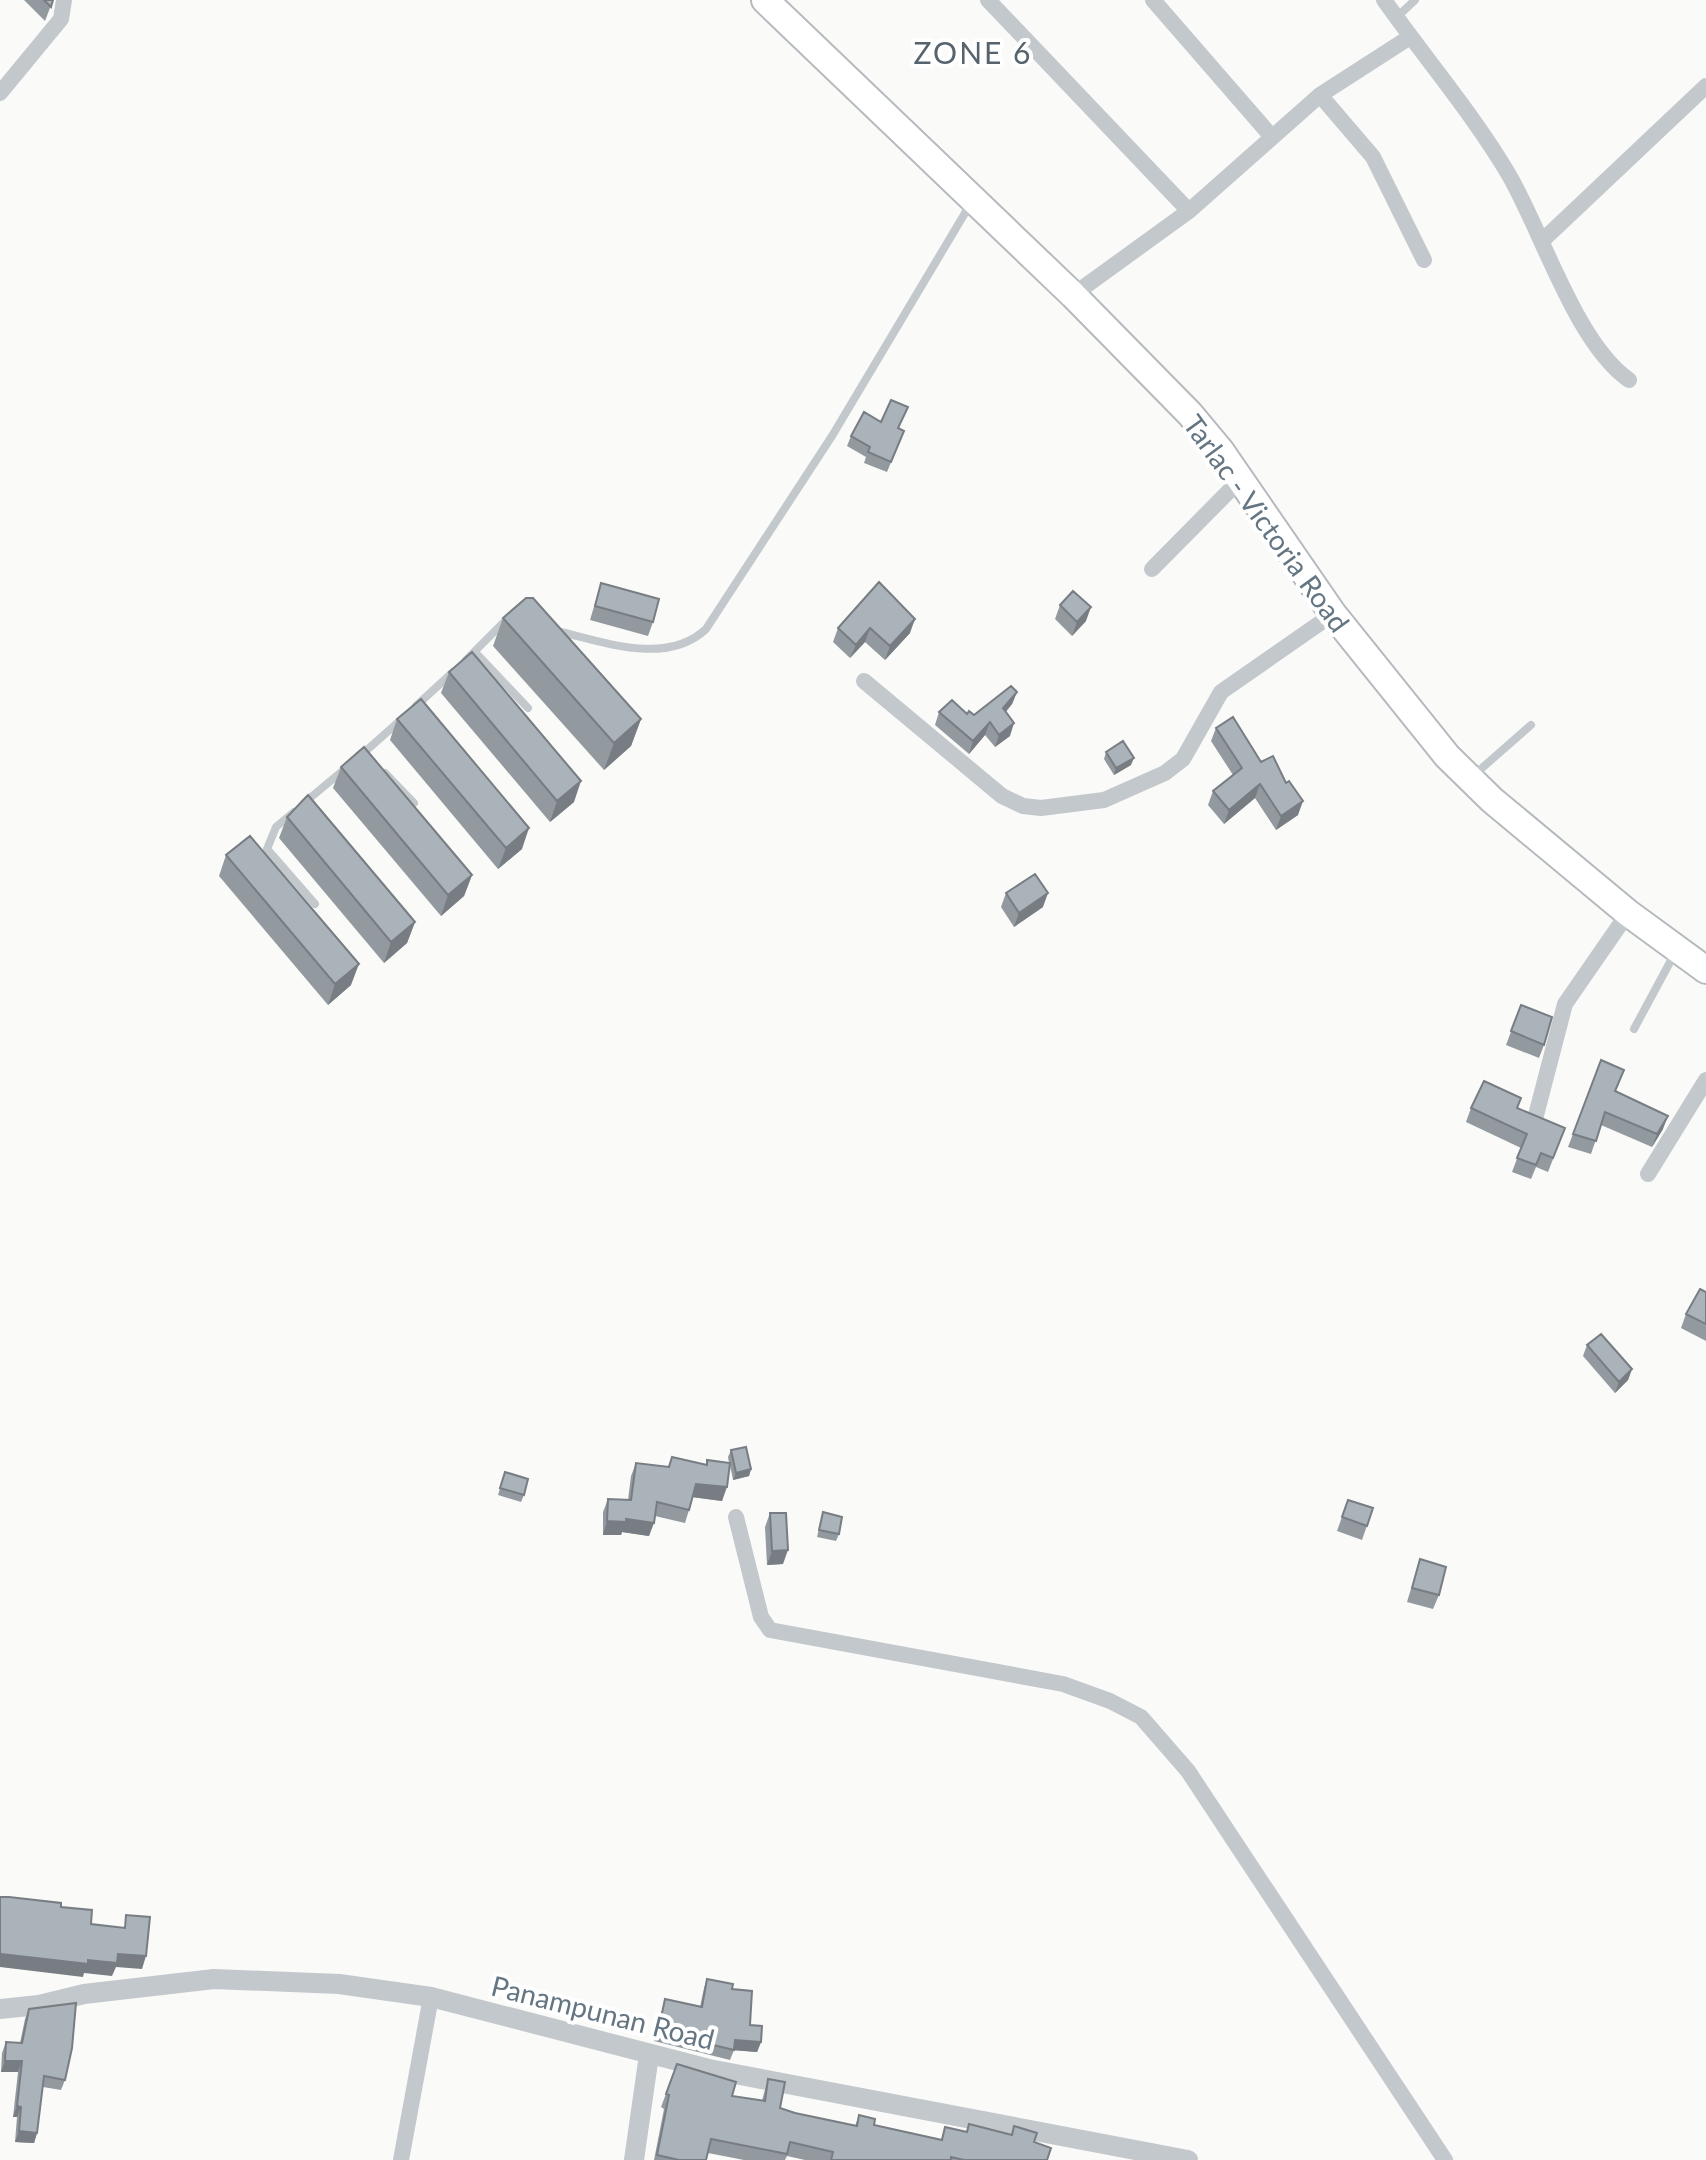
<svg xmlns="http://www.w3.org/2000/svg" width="1706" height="2160" font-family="Lato,sans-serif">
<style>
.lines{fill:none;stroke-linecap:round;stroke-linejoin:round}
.primary-casing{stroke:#b5babe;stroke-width:30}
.service{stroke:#c3c8cc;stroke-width:8}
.minor{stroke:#c3c8cc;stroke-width:16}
.tertiary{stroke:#c3c8cc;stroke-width:20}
.primary{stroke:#fff;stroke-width:26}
.wall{fill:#929a9f}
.shaded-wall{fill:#777d82}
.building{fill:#aab3b9;stroke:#777d82;stroke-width:2}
.labels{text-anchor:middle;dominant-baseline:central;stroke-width:8;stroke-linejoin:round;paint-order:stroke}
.street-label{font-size:28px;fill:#657683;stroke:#fff}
.neighbourhood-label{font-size:30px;letter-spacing:2px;fill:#57646e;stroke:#fff}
</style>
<rect width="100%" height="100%" fill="#fafaf8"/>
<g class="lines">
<defs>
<path id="primary" d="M 765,0 L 1073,295 L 1190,414 L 1220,450 L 1333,614 L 1447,756 L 1492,800 L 1628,913 L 1706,970"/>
</defs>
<!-- primary casing -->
<use href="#primary" class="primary-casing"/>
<!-- service -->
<path class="service" d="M 1397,17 L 1415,0
M 557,631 C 604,642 667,666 706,629 L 832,436 L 971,203
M 475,652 L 528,708
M 466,660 L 507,619
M 416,706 L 453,672
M 359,757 L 403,718
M 385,773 L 414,803
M 1474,775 L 1531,725
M 304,803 L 346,768
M 294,812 L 276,827 L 267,849 L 315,904
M 1634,1029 L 1676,951"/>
<!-- minor -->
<path class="minor" d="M 988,0 L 1189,211
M 1153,0 L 1272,137
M 1384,0 C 1425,58 1473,114 1509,175 C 1543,234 1576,343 1629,380
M 0,93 L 61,19 L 64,0
M 1320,95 L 1373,157 L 1424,260
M 1543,240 L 1706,86
M 1073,295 L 1189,211 L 1320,95 L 1410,37
M 1152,569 L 1240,480
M 864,681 L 1002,796 L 1023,806 L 1041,808 L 1104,800 L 1165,773 L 1183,759 L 1221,692 L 1333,614
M 1535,1119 L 1565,1004 L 1628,913
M 1648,1174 L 1706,1080
M 736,1517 L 761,1617 L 770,1630 L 1063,1684 L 1110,1701 L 1141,1717 L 1188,1771 L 1445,2160
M 401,2160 L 431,1997"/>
<!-- tertiary -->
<path class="tertiary" d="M 0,2009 L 39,2005 L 84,1994 L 214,1979 L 339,1984 L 431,1997 L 709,2069 L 1188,2160
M 634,2160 L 649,2055"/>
<!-- primary -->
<use href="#primary" class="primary"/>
</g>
<!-- wall -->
<path class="wall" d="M 24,0 L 53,0 L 45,21 Z
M 881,422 L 904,431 L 887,472 L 864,463 L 866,457 L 847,446 L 851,436 Z
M 879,582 L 910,633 L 885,660 L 865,642 L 850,658 L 833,642 L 838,628 Z
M 601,583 L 653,622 L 648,636 L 590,620 Z
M 1060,605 L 1086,621 L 1072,636 L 1055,619 Z
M 503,618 L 641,719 L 631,746 L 604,770 L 493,646 Z
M 449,672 L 574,802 L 550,822 L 441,693 Z
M 1017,692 L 1012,704 L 1006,712 L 1010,736 L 995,747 L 985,735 L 969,754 L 935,725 L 939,712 L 974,715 Z
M 397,719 L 522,849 L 498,869 L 390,740 Z
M 1216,728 L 1261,762 L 1298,815 L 1276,830 L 1255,798 L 1224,824 L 1208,805 L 1213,791 L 1233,775 L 1211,741 Z
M 1106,752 L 1131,765 L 1114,775 L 1104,759 Z
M 341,767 L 472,875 L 464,896 L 441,916 L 333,788 Z
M 287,817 L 415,922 L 407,943 L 384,963 L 279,838 Z
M 226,855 L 351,985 L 328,1005 L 219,876 Z
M 1006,893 L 1043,907 L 1014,927 L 1001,907 Z
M 1521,1005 L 1544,1045 L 1539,1058 L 1506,1045 Z
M 1601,1060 L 1616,1091 L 1663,1129 L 1652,1147 L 1601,1125 L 1591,1154 L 1568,1147 Z
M 1471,1108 L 1517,1108 L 1565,1128 L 1548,1172 L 1536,1167 L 1531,1179 L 1512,1172 L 1521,1148 L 1466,1122 Z
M 1706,1292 L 1706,1341 L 1681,1328 L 1686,1314 Z
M 1587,1345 L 1632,1369 L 1628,1380 L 1615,1393 L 1583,1356 Z
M 731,1450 L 751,1469 L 749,1476 L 733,1480 L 730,1465 L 722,1501 L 693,1497 L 685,1523 L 655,1516 L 649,1536 L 622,1532 L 621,1535 L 603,1535 L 603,1512 L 608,1499 L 628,1500 L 631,1476 L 636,1463 L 668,1467 L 672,1457 L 706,1465 L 707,1460 L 729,1463 L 728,1457 Z
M 505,1472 L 524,1495 L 521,1502 L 498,1495 Z
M 1348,1500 L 1373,1508 L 1362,1540 L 1337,1531 Z
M 823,1512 L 839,1534 L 836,1541 L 817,1537 Z
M 770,1513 L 783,1564 L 767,1565 L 765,1527 Z
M 1420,1559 L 1439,1595 L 1433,1609 L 1407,1602 Z
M 707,1979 L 732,1989 L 750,2025 L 761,2042 L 757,2052 L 734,2050 L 730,2060 L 654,2041 L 665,1999 L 700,2007 L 704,1988 Z
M 29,2009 L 65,2080 L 61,2090 L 43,2087 L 37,2133 L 34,2143 L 15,2142 L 17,2117 L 13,2117 L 18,2072 L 1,2072 L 2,2053 L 6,2042 L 20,2043 L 25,2019 Z
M 677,2064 L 732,2096 L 762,2101 L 764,2093 L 768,2079 L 780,2108 L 795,2113 L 855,2126 L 859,2115 L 874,2125 L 941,2140 L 945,2127 L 966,2132 L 969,2124 L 1034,2142 L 1047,2160 L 805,2160 L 787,2156 L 785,2160 L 744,2160 L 708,2153 L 706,2160 L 654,2160 L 664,2109 L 661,2107 Z"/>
<!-- shaded-wall -->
<path class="shaded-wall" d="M 1091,607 L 1086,621 L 1072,636 L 1077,622 Z
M 915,619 L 910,633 L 885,660 L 890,646 Z
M 870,628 L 865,642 L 850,658 L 856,645 Z
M 1017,692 L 1012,704 L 998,720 L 1003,708 Z
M 641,719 L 631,746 L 604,770 L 614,743 Z
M 990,722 L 985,735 L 969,754 L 973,741 Z
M 1014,723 L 1010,736 L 995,747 L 999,735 Z
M 1134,758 L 1131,765 L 1114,775 L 1116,768 Z
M 581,781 L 574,802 L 550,822 L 557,801 Z
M 1260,784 L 1255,798 L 1224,824 L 1229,810 Z
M 1303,801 L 1298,815 L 1276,830 L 1281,816 Z
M 529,828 L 522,849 L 498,869 L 506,848 Z
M 472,875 L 464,896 L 441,916 L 448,895 Z
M 1048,893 L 1043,907 L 1014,927 L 1019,913 Z
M 415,922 L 407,943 L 384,963 L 391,942 Z
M 359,964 L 351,985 L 328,1005 L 335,984 Z
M 1668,1116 L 1663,1129 L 1652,1147 L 1657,1134 Z
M 1632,1369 L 1628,1380 L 1615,1393 L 1619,1382 Z
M 751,1469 L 749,1476 L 733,1480 L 736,1473 Z
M 696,1484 L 727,1487 L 722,1501 L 691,1497 Z
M 626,1519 L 654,1523 L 649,1536 L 622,1532 L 621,1535 L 603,1535 L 607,1521 Z
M 788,1550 L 783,1564 L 767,1565 L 772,1551 Z
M 2,1954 L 88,1960 L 118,1954 L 146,1956 L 142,1969 L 116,1967 L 112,1976 L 84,1973 L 83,1977 L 0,1967 L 0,1959 Z
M 735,2040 L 761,2042 L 757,2052 L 731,2050 Z
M 5,2061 L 22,2061 L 18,2072 L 1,2072 Z
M 17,2106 L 21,2107 L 17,2117 L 13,2117 Z
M 19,2131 L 37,2133 L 34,2143 L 15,2142 Z"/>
<!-- building -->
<path class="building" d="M 44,0 L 53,0 L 51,7 Z
M 891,400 L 908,407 L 898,428 L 904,431 L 891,462 L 868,452 L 870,447 L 851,436 L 864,412 L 881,422 Z
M 879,582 L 915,619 L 890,646 L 870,628 L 856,645 L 838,628 Z
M 601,583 L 659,599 L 653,622 L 595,606 Z
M 1073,591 L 1091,607 L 1077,622 L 1060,605 Z
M 526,598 L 533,598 L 641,719 L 614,743 L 503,618 Z
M 472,652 L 581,781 L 557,801 L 449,672 Z
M 1011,686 L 1017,692 L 1003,708 L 1014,723 L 999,735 L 990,722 L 973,741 L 939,712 L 952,700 L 967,714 L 969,711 L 974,715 Z
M 421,699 L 529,828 L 506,848 L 397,719 Z
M 1233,717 L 1261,762 L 1273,756 L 1286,783 L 1289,781 L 1303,801 L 1281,816 L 1260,784 L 1229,810 L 1213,791 L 1242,768 L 1216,728 Z
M 1123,741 L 1134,758 L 1116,768 L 1106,752 Z
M 364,747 L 472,875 L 448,895 L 341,767 Z
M 308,795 L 415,922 L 391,942 L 287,817 Z
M 250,836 L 359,964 L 335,984 L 226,855 Z
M 1035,874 L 1048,893 L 1019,913 L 1006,893 Z
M 1521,1005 L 1552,1017 L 1544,1045 L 1511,1031 Z
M 1601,1060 L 1624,1070 L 1615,1091 L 1668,1116 L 1657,1134 L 1605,1112 L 1596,1141 L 1573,1134 Z
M 1484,1081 L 1521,1098 L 1517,1108 L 1565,1128 L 1553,1158 L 1541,1153 L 1536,1165 L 1517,1158 L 1527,1134 L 1471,1108 Z
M 1700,1289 L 1706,1292 L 1706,1324 L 1686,1314 Z
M 1601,1334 L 1632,1369 L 1619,1382 L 1587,1345 Z
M 746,1447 L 751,1469 L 736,1473 L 731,1450 Z
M 672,1457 L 707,1465 L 707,1460 L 730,1463 L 727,1487 L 696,1484 L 689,1510 L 657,1502 L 654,1523 L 626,1519 L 626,1522 L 607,1521 L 608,1499 L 631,1500 L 636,1463 L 669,1467 Z
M 505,1472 L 528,1479 L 524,1495 L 500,1488 Z
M 1348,1500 L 1373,1508 L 1367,1526 L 1342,1517 Z
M 823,1512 L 842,1517 L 839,1534 L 819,1530 Z
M 770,1513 L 786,1513 L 788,1550 L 772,1551 Z
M 1420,1559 L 1446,1567 L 1439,1595 L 1412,1588 Z
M 0,1897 L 9,1897 L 61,1903 L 61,1907 L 92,1910 L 91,1924 L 125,1928 L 126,1915 L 150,1917 L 146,1956 L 118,1954 L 117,1963 L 88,1960 L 88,1964 L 2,1954 L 1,1963 L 0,1963 Z
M 707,1979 L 733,1984 L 732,1989 L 752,1991 L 750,2025 L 762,2026 L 761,2042 L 735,2040 L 734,2050 L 658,2032 L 665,1999 L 702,2007 Z
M 76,2003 L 72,2048 L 65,2080 L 44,2076 L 37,2133 L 19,2131 L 21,2107 L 17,2106 L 22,2061 L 5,2061 L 6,2042 L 22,2043 L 29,2009 Z
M 677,2064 L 736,2082 L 732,2096 L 765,2101 L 768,2079 L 785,2082 L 780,2108 L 795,2113 L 857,2126 L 859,2115 L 875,2119 L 874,2125 L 942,2140 L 945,2127 L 967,2132 L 969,2124 L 1012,2135 L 1014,2126 L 1037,2133 L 1034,2142 L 1051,2148 L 1047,2160 L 964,2160 L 951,2157 L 951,2160 L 831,2160 L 833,2152 L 790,2142 L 787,2154 L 711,2139 L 706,2160 L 679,2160 L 657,2155 L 669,2095 L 666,2094 Z"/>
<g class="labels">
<!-- street labels -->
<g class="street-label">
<text transform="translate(1267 523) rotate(54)">Tarlac - Victoria Road</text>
<text transform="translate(603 2012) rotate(14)">Panampunan Road</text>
</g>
<!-- neighbourhood labels -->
<g class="neighbourhood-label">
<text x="973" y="52">ZONE 6</text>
</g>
</g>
</svg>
